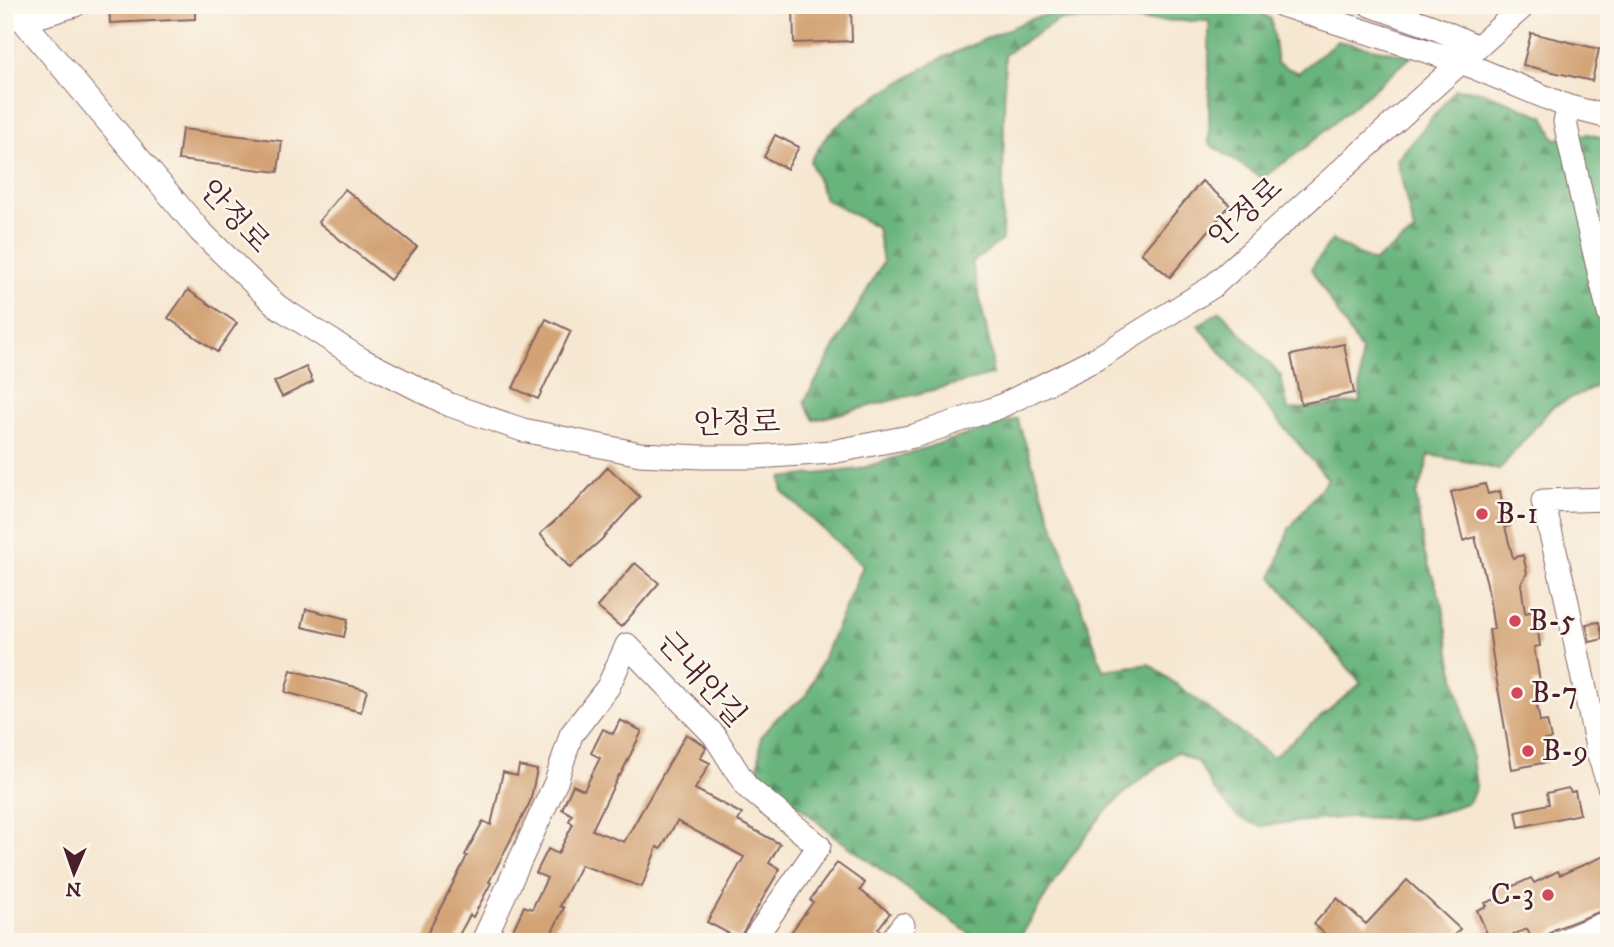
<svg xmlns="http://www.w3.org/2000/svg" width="1614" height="947" font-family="'IM FELL DW Pica','Noto Serif KR',serif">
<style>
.forest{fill:url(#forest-firs);stroke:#596a54;stroke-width:2}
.building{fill:#d3a374}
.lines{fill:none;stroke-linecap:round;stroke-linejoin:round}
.minor-casing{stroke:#866565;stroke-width:25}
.minor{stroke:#fff;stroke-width:23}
.poi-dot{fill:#d1495b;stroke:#fbf7ec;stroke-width:2.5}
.labels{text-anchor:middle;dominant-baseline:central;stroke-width:5;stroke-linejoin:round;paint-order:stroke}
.street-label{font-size:30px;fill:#4a1f2b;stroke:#fbf7ec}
.poi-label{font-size:30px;fill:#4a1f2b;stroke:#fbf7ec;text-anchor:start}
</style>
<defs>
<pattern id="forest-firs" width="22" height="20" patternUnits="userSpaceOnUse" patternTransform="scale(1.75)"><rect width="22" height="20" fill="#68b47c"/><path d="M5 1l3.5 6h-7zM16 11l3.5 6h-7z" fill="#589266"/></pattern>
</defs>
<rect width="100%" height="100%" fill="#fbf7ec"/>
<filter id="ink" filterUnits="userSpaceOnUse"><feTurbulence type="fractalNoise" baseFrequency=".0143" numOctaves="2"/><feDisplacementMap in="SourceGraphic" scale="14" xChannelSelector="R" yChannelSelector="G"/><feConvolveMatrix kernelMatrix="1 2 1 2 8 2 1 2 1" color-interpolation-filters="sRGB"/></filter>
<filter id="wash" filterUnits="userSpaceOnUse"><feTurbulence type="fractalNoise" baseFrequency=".00686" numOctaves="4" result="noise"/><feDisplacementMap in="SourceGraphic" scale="28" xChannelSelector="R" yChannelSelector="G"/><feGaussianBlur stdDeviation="1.57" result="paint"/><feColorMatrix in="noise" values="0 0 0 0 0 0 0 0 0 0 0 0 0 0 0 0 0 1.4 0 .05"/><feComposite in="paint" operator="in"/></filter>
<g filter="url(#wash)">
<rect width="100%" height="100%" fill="#f6e7d1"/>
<!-- forest -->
<path class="forest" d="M 1089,5 L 1247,5 L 1271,19 L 1277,63 L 1298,73 L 1337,41 L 1412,56 L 1306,147 L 1262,178 L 1209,144 L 1209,21 L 1059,20 L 1005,54 L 1002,240 L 972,263 L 992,355 L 992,375 L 814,420 L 804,402 L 883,262 L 877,227 L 825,199 L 810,161 L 828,134 L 862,105 L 938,60 L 1031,19 Z
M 1456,89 L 1480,91 L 1544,116 L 1555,139 L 1588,134 L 1609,139 L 1609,341 L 1603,344 L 1603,383 L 1552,407 L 1499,470 L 1469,462 L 1429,455 L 1423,479 L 1416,494 L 1424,552 L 1443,606 L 1451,659 L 1470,742 L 1476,787 L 1469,802 L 1442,812 L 1411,819 L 1351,817 L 1285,823 L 1260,826 L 1237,817 L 1213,789 L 1199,763 L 1177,752 C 1150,772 1121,793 1099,819 C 1068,857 1043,901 1017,942 L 981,942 L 833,835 L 758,771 L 761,736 L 778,717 L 807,695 L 863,566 L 783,492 L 781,478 L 859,469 L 1017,419 L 1103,670 L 1149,664 L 1273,757 L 1361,683 L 1272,577 L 1289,529 L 1328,479 L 1198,325 L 1220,311 L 1281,376 L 1288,410 L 1360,402 L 1361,351 L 1311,269 L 1332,240 L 1373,262 L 1414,232 L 1397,160 Z"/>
<g id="blocks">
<!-- building -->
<path class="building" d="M 109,5 L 195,5 L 195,19 L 110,23 Z
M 793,5 L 851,5 L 852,41 L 794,43 Z
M 1531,33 L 1599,49 L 1592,81 L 1523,65 Z
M 182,129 L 282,141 L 278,172 L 178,160 Z
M 775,135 L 799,147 L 787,169 L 764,157 Z
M 1202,181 L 1230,205 L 1170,277 L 1141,253 Z
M 345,189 L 417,247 L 390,280 L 318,222 Z
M 188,290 L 237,323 L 217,352 L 168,318 Z
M 546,319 L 571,331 L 538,399 L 513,388 Z
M 1344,344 L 1354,393 L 1301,404 L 1291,355 Z
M 306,367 L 313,382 L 282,397 L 274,382 Z
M 608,467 L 640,497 L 602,539 L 570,568 L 540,534 L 577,501 Z
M 1485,484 L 1488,494 L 1500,491 L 1502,503 L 1507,502 L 1510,526 L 1505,527 L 1513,558 L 1523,555 L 1527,573 L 1521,584 L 1525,613 L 1535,611 L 1540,646 L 1534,647 L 1540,681 L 1533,683 L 1540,722 L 1547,721 L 1551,739 L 1544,740 L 1548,762 L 1512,769 L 1495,671 L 1489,630 L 1494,629 L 1487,584 L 1475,537 L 1463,541 L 1451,492 Z
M 635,563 L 659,583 L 621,627 L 597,607 Z
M 306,609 L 348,619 L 344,637 L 302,627 Z
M 1599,622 L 1603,639 L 1590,642 L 1586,624 Z
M 291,670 L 367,690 L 361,712 L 285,692 Z
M 620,720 L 642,731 L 620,776 L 619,775 L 592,830 L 624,842 L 686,734 L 704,745 L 706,748 L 700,758 L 710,763 L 695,789 L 742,814 L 738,821 L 780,844 L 769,863 L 780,869 L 739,939 L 707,922 L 744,857 L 677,821 L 661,849 L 657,847 L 642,887 L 581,865 L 560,906 L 564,908 L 547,942 L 520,942 L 523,935 L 513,930 L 524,906 L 532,909 L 547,878 L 536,873 L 548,849 L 558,854 L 573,824 L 569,821 L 572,815 L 562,809 L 573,785 L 584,790 L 600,758 L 591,753 L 603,729 L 613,734 Z
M 519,766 L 537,770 L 530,802 L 489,882 L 491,883 L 473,917 L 470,915 L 455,942 L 423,942 L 467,856 L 465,855 L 483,821 L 491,825 L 503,772 L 517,776 Z
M 1568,788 L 1571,792 L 1575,791 L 1580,814 L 1519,827 L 1516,811 L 1549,804 L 1547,793 Z
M 1609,854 L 1609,908 L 1555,929 L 1549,934 L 1546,942 L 1533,942 L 1527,929 L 1497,941 L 1490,941 L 1477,910 L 1487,906 L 1485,903 L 1498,898 L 1494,889 L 1510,883 L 1511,887 L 1531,878 L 1534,883 L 1558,871 L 1560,875 Z
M 837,863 L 865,883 L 860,890 L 890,913 L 878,929 L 881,931 L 876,942 L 784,942 L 813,902 L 810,900 Z
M 1407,880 L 1460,929 L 1448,942 L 1333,942 L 1314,924 L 1337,898 L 1366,924 Z"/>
</g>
</g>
<g filter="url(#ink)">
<use href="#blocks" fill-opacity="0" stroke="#866565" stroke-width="2"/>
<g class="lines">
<defs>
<path id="minor" d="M 10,5 L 200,231 L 277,306 L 362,360 L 450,405 L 523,430 L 640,454 L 702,457 L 755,457 L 832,452 L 914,436 L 999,407 L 1096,359 L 1212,287 L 1461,62 L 1525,5
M 1282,5 L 1461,62 L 1569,107 L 1609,117
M 1370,5 L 1433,27 L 1478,47
M 23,21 L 75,5
M 1569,107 L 1565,122 L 1586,217 L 1609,313
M 1609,499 L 1543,501 L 1566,597 L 1598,752 L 1609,786
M 484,939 L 556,782 L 571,735 L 608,687 L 627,645 L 714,735 L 747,787 L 819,846 L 752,942
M 890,942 L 903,925
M 1560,942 L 1609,922"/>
</defs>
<!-- minor casing -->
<use href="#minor" class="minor-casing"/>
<!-- minor -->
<use href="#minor" class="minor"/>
</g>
</g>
<!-- markers -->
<g class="poi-dot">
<circle cx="1482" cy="514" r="7"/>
<circle cx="1515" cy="621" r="7"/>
<circle cx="1517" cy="693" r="7"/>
<circle cx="1528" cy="751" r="7"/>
<circle cx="1548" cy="895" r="7"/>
</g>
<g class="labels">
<!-- street labels -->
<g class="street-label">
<text transform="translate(1246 213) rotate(-42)">안정로</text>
<text transform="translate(234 217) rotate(47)">안정로</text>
<text transform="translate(737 424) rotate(-1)">안정로</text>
<text transform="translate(701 680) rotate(48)">근내안길</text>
</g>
<!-- poi labels -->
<g class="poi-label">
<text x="1496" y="514">B-1</text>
<text x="1529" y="621">B-5</text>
<text x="1531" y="693">B-7</text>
<text x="1542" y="751">B-9</text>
<text x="1534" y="895" text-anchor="end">C-3</text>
</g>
</g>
<!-- margin -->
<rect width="1614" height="947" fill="none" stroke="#fbf7ec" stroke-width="28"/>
<!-- north arrow -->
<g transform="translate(74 873) rotate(182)" stroke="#fbf7ec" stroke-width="5" paint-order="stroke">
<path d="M0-5L12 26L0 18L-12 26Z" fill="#4a1f2b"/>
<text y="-10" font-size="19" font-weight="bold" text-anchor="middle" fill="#4a1f2b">N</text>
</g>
</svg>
